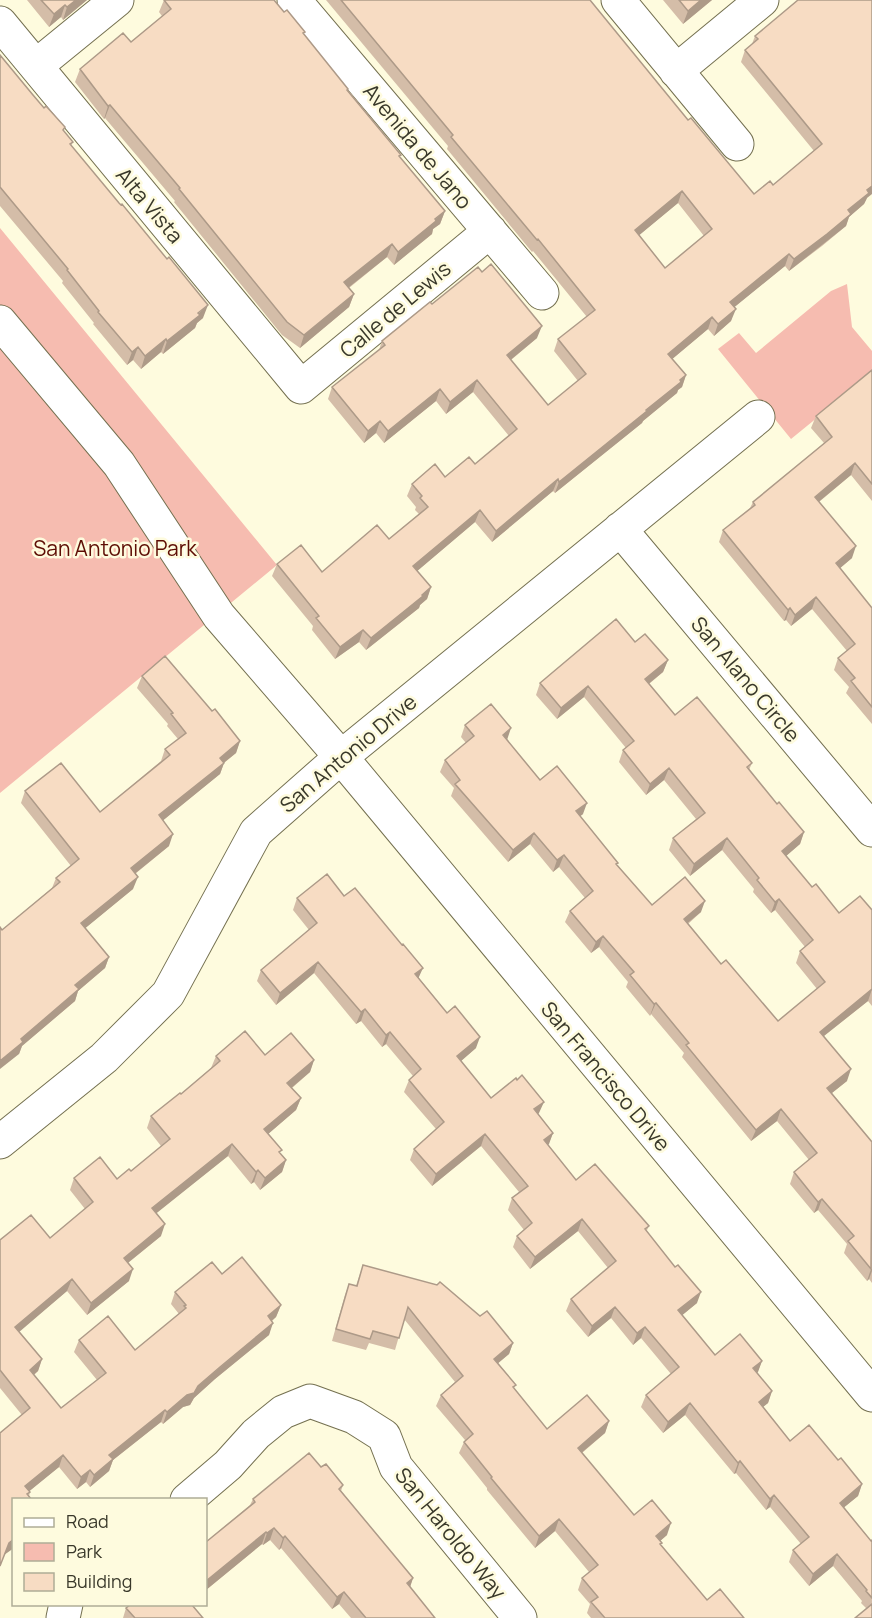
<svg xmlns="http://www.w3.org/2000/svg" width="872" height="1618" font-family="Manrope,sans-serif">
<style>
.green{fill:#f6bcb0}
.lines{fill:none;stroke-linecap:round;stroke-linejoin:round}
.minor-casing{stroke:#747050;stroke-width:35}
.minor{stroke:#fff;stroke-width:33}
.wall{fill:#d4bda8;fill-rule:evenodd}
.shaded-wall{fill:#ad9a88}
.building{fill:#f7dcc3;stroke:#ad9a88;stroke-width:1.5;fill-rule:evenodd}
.labels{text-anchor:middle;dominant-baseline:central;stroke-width:5;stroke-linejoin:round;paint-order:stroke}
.street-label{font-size:21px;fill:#39382a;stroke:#fefbde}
.park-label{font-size:21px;fill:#5d0d04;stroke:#fefbde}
</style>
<rect width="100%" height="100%" fill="#fefbde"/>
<!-- green -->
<path class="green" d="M 0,228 L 277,565 L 0,793 Z
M 847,284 L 852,327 L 872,351 L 872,373 L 791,439 L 718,349 L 739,333 L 756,353 L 831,291 Z"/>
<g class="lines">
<defs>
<path id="minor" d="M 294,0 L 542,293
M 618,0 L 737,144
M 0,23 L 301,387 L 490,231
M 36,66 L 117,0
M 676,71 L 762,0
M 0,322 L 119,464 L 219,616 L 341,757 L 872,1395
M 620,529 L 872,830
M 0,1142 L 104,1058 L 168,994 L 256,832 L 341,757 L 758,417
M 187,1500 L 228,1465 L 256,1434 L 283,1412 L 310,1401 L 354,1417 L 384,1436 L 396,1467 L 520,1618
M 63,1618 L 66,1604"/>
</defs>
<!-- minor casing -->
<use href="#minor" class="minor-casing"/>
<!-- minor -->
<use href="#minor" class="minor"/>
</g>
<!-- wall -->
<path class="wall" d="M 27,0 L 87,0 L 63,20 L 61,17 L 49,27 Z
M 164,0 L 284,12 L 305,32 L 304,34 L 348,89 L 348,90 L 401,155 L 400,157 L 445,211 L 440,224 L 433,229 L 432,234 L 394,265 L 387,257 L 349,288 L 354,294 L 349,307 L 300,348 L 282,335 L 174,202 L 175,201 L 105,118 L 104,119 L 75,82 L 80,69 L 131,42 L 162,16 L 159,12 Z
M 326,0 L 590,0 L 688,120 L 754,194 L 773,185 L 814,151 L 741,62 L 745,50 L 752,44 L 755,36 L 867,198 L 864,204 L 849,217 L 846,226 L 822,246 L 789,271 L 785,266 L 734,307 L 731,321 L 714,336 L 708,329 L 672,359 L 686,375 L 682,387 L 678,390 L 677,393 L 643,421 L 642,423 L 555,493 L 553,491 L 492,542 L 475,522 L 417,571 L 431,587 L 427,599 L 420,605 L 419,608 L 366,650 L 359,642 L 335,659 L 312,630 L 313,626 L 272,576 L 277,564 L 322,572 L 389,539 L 419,514 L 415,510 L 416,507 L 407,496 L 412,484 L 445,477 L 475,464 L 509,436 L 473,392 L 446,414 L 436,401 L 384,443 L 376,433 L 364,443 L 328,399 L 332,387 L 379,350 L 382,341 L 432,304 L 537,338 L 511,360 L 548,405 L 578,381 L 554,351 L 558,339 L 587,317 L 533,251 L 532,252 L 447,149 L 448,146 ZM 678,203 L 704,236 L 665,268 L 639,235 Z
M 663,0 L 712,0 L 683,24 Z
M 0,55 L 33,95 L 73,142 L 71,146 L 203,318 L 197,323 L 195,328 L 163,354 L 161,352 L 141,369 L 133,360 L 127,365 L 93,324 L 94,323 L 62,283 L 63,281 L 0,206 Z
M 872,370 L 872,501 L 851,475 L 819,502 L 852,558 L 840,568 L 872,608 L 872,724 L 846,693 L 849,687 L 834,670 L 838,658 L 847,651 L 812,609 L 791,626 L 786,620 L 784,621 L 719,542 L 723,530 L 750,508 L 753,502 L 824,443 L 811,428 L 816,416 Z
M 635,642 L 668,660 L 663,672 L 649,684 L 675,715 L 752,763 L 749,770 L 777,804 L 804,832 L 800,844 L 786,856 L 812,887 L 839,913 L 872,910 L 872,1006 L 868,1001 L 824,1036 L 847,1081 L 832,1093 L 872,1142 L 872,1283 L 869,1279 L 867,1281 L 844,1253 L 847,1244 L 818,1210 L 814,1213 L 790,1184 L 794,1172 L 809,1160 L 777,1121 L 751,1141 L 682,1057 L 684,1053 L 651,1014 L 650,1016 L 626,987 L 628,982 L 599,947 L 591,953 L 565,922 L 570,911 L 585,898 L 559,867 L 553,872 L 530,844 L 508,862 L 451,796 L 454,788 L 440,772 L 445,760 L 466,743 L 461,737 L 465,725 L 507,740 L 540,780 L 583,814 L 580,816 L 617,865 L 652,905 L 701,912 L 688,924 L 721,964 L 778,1021 L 817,989 L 796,963 L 800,951 L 805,947 L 775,910 L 771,913 L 753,892 L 754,889 L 722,850 L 690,876 L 669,850 L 673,838 L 696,819 L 664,780 L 646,795 L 619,762 L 623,750 L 626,748 L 584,697 L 557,719 L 536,695 L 540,683 Z
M 142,676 L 212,711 L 240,741 L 236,753 L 224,763 L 220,774 L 163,820 L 169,846 L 135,874 L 133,889 L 85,928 L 109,957 L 105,968 L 78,991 L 75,1001 L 22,1046 L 19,1054 L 2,930 L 52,888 L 56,878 L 71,866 L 21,803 L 25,791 L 100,812 L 161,761 L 165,749 L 178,739 L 167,726 L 168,724 L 137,688 Z
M 344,896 L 419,978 L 476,1048 L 461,1061 L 491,1098 L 539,1113 L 538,1114 L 553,1133 L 548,1145 L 576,1180 L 649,1226 L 646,1232 L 697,1303 L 682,1315 L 715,1355 L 762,1361 L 757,1373 L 772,1391 L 768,1403 L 763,1407 L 790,1441 L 838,1460 L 862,1484 L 858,1496 L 844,1507 L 871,1541 L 872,1540 L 872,1618 L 867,1609 L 861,1603 L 862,1601 L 833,1566 L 809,1586 L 789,1562 L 793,1550 L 801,1544 L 770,1507 L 766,1510 L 736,1473 L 734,1474 L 685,1415 L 663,1433 L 641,1407 L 646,1395 L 671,1374 L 641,1338 L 633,1345 L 611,1318 L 588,1337 L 566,1311 L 571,1299 L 608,1268 L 578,1231 L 530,1269 L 513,1247 L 517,1236 L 524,1230 L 508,1210 L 512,1198 L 519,1192 L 481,1146 L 432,1186 L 410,1160 L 414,1149 L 436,1129 L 404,1092 L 409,1080 L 413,1076 L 386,1044 L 382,1047 L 361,1021 L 356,1024 L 314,973 L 276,1005 L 257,981 L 261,970 L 309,930 L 293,910 L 297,898 Z
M 265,1055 L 314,1060 L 310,1072 L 292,1088 L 301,1098 L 296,1110 L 268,1134 L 280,1153 L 286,1160 L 282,1172 L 260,1190 L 254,1182 L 251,1184 L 228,1156 L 156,1213 L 161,1236 L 128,1263 L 129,1281 L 87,1315 L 67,1291 L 19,1331 L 42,1359 L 38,1371 L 34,1375 L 61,1408 L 97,1380 L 74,1352 L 79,1340 L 135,1350 L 179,1314 L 171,1304 L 175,1292 L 222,1274 L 281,1305 L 276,1317 L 272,1321 L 269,1335 L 215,1379 L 194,1398 L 190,1405 L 183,1407 L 163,1424 L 161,1422 L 113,1460 L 109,1471 L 90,1487 L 86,1482 L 77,1489 L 59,1467 L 29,1491 L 30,1492 L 29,1496 L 14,1500 L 22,1415 L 0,1388 L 0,1240 L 50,1238 L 85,1209 L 70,1190 L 74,1178 L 117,1179 L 131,1171 L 161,1146 L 147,1128 L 151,1116 L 181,1094 L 211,1068 L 216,1056 Z
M 363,1265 L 480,1316 L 513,1343 L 509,1354 L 498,1363 L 516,1385 L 514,1388 L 547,1429 L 609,1421 L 605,1433 L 582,1453 L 634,1515 L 667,1535 L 660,1541 L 661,1545 L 707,1600 L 744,1618 L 591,1618 L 587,1613 L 590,1604 L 578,1590 L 582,1578 L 589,1572 L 555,1531 L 535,1548 L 487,1490 L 487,1488 L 459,1453 L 464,1442 L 465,1440 L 436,1406 L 441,1395 L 455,1382 L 404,1319 L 395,1350 L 369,1343 L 366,1350 L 332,1341 L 345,1295 L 349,1284 L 356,1286 Z
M 321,1467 L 343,1485 L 341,1491 L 413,1578 L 410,1587 L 435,1618 L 351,1618 L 339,1604 L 332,1609 L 281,1548 L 279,1550 L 270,1540 L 263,1545 L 262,1544 L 206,1590 L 206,1542 L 250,1505 L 253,1499 Z
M 126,1608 L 203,1618 L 123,1618 Z"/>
<!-- shaded-wall -->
<path class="shaded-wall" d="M 76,0 L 87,0 L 63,20 L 67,7 Z
M 701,0 L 712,0 L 683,24 L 688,11 Z
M 65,5 L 61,17 L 49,27 L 54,14 Z
M 110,105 L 105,118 L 104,119 L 108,106 Z
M 872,186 L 872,194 L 867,198 L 864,204 L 849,217 L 846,226 L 789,271 L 794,259 L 848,210 L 867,190 Z
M 682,191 L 678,203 L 631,242 L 635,230 Z
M 445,211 L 440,224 L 433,229 L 432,234 L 394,265 L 398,252 Z
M 392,244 L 387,257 L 339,295 L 344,282 Z
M 789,254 L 785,266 L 726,314 L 730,302 Z
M 354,294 L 349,307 L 300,348 L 304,335 Z
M 208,305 L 203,318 L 197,323 L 195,328 L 163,354 L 167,341 Z
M 736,309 L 731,321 L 714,336 L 718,324 Z
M 712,317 L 708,329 L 664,366 L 668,354 Z
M 542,326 L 537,338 L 502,367 L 507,355 Z
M 166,339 L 161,352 L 141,369 L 145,356 Z
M 138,347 L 133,360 L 127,365 L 132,352 Z
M 686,375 L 682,387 L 678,390 L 677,393 L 643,421 L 642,423 L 555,493 L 559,482 L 646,410 Z
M 477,380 L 473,392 L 446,414 L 450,402 Z
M 440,389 L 436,401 L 384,443 L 388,431 Z
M 380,421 L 376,433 L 364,443 L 368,431 Z
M 855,463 L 851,475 L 810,509 L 815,497 Z
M 558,479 L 553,491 L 492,542 L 496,531 Z
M 480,510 L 475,522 L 409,578 L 413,566 Z
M 856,546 L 852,558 L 832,575 L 836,563 Z
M 431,587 L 427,599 L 420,605 L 419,608 L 366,650 L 371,638 Z
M 816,597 L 812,609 L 791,626 L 795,615 Z
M 790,608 L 786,620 L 784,621 L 788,610 Z
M 363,630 L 359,642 L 335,659 L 340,647 Z
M 668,660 L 663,672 L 641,690 L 645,679 Z
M 588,686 L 584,697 L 557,719 L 561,708 Z
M 511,728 L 507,740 L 503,735 Z
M 240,741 L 236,753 L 216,769 L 220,758 Z
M 224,763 L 220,774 L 155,827 L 159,815 Z
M 669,768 L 664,780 L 646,795 L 650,784 Z
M 587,803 L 583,814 L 572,823 L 576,811 Z
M 804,832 L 800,844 L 778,863 L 782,851 Z
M 534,833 L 530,844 L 508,862 L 513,850 Z
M 173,834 L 169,846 L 127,880 L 131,868 Z
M 727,838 L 722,850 L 690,876 L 694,864 Z
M 564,855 L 559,867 L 553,872 L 557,860 Z
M 138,877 L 133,889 L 77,935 L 81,923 Z
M 779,899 L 775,910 L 771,913 L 775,902 Z
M 705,901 L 701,912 L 679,930 L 684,919 Z
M 603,936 L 599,947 L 591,953 L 596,942 Z
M 109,957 L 105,968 L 78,991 L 75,1001 L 22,1046 L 19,1054 L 0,1069 L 0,1061 L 21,1039 L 75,985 Z
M 318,962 L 314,973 L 276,1005 L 280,993 Z
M 423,968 L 418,979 L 415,974 Z
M 872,989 L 868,1001 L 815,1043 L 820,1032 Z
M 656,1003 L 651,1014 L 650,1016 L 654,1004 Z
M 365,1009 L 361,1021 L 356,1024 L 361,1012 Z
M 390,1032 L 386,1044 L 382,1047 L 386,1035 Z
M 480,1037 L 476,1048 L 453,1068 L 457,1056 Z
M 314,1060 L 310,1072 L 283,1095 L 287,1083 Z
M 851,1069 L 847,1081 L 823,1100 L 827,1088 Z
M 301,1098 L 296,1110 L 260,1141 L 264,1129 Z
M 544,1102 L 539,1113 L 530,1121 L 534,1109 Z
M 781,1109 L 777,1121 L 751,1141 L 756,1130 Z
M 553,1133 L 549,1144 L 540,1152 L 544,1140 Z
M 485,1134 L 481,1146 L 432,1186 L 436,1174 Z
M 232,1144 L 228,1156 L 148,1220 L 152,1208 Z
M 286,1160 L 282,1172 L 260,1190 L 265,1178 Z
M 258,1170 L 254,1182 L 251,1184 L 256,1172 Z
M 822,1199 L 818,1210 L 814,1213 L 818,1202 Z
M 582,1219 L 578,1231 L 530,1269 L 535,1257 Z
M 165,1224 L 161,1236 L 119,1270 L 124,1258 Z
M 133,1269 L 129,1281 L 87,1315 L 91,1303 Z
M 871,1269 L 872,1269 L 872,1271 L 869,1279 L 867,1281 Z
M 72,1279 L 67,1291 L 11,1339 L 15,1327 Z
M 701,1292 L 697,1303 L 674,1322 L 678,1310 Z
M 281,1305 L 276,1317 L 263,1328 L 268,1316 Z
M 615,1307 L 611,1318 L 588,1337 L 592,1326 Z
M 273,1323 L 269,1335 L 215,1379 L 194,1398 L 190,1405 L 183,1407 L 163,1424 L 167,1412 Z
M 645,1327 L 641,1338 L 633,1345 L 637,1333 Z
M 513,1343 L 509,1354 L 490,1370 L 494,1359 Z
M 42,1359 L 38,1371 L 25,1382 L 30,1370 Z
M 762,1361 L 758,1372 L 749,1379 L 753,1368 Z
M 772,1391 L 768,1403 L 754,1414 L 759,1402 Z
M 690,1403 L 685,1415 L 663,1433 L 668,1422 Z
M 165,1410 L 161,1422 L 113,1460 L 109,1471 L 90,1487 L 94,1475 L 109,1455 Z
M 609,1421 L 605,1433 L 574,1459 L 578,1448 Z
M 63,1455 L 59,1467 L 21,1498 L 25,1486 Z
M 740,1461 L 736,1473 L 734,1474 L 738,1463 Z
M 90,1470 L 86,1482 L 77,1489 L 81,1477 Z
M 862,1484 L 858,1496 L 836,1514 L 840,1503 Z
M 774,1495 L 770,1507 L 766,1510 L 770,1499 Z
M 559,1519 L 555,1531 L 535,1548 L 539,1536 Z
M 671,1523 L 667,1535 L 652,1548 L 656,1536 Z
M 274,1528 L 270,1540 L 263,1545 L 267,1533 Z
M 266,1532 L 262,1544 L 206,1590 L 206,1581 Z
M 285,1536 L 281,1548 L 279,1550 L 283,1538 Z
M 14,1539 L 14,1548 L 4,1555 L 9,1543 Z
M 837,1554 L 833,1566 L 809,1586 L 813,1574 Z
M 413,1578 L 409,1590 L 407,1583 Z
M 344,1592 L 339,1604 L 332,1609 L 337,1597 Z"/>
<!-- building -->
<path class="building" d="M 41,0 L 76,0 L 67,7 L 65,5 L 54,14 Z
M 164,0 L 274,0 L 284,12 L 287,10 L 305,32 L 303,33 L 348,89 L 347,90 L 401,155 L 399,156 L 445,211 L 435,219 L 436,221 L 398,252 L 392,244 L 344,282 L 354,294 L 304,335 L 287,322 L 179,189 L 180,188 L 110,105 L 108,106 L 80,69 L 123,33 L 131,42 L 171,9 Z
M 341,0 L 590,0 L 688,120 L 691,118 L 754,194 L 770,181 L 773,185 L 822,144 L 745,50 L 758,39 L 755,36 L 798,0 L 872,0 L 872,186 L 867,190 L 869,193 L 848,210 L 851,214 L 827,234 L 794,259 L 789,254 L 730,302 L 736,309 L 718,324 L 712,317 L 668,354 L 686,375 L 680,380 L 681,382 L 646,410 L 647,411 L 559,482 L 558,479 L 496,531 L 480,510 L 413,566 L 431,587 L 422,595 L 423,596 L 371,638 L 363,630 L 340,647 L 316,618 L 319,616 L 277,564 L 301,545 L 322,572 L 377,525 L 389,539 L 428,507 L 420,498 L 422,496 L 412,484 L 435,464 L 445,477 L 469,457 L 475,464 L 517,429 L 477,380 L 450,402 L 440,389 L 388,431 L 380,421 L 368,431 L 332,387 L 385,345 L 382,341 L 430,302 L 432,304 L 478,267 L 482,272 L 491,264 L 542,326 L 507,355 L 548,405 L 586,374 L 558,339 L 595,310 L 538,239 L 537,240 L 451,137 L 453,135 ZM 682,191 L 712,229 L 665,268 L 635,230 Z
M 679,0 L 701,0 L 688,11 Z
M 0,55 L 33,95 L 44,108 L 46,106 L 65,127 L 63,130 L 73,142 L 70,144 L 119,203 L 121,205 L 122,204 L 167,259 L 169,257 L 208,305 L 198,313 L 200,315 L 167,341 L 166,339 L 145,356 L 138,347 L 132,352 L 98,312 L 99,311 L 67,270 L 68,269 L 0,187 Z
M 872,370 L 872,484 L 855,463 L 815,497 L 856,546 L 836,563 L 872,608 L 872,707 L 851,681 L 855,678 L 838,658 L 855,644 L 816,597 L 795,615 L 790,608 L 788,610 L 723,530 L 755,505 L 753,502 L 832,437 L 816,416 Z
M 616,619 L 635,642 L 645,634 L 668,660 L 645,679 L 675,715 L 697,697 L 752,763 L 747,767 L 777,804 L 779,802 L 804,832 L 782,851 L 812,887 L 816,884 L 839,913 L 860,896 L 872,910 L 872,989 L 820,1032 L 851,1069 L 827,1088 L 872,1142 L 871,1269 L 848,1241 L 854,1236 L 822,1199 L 818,1202 L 794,1172 L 817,1153 L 781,1109 L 756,1130 L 686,1045 L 689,1043 L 656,1003 L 654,1004 L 630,975 L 634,972 L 603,936 L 596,942 L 570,911 L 593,891 L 564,855 L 557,860 L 534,833 L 513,850 L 455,784 L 460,780 L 445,760 L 474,736 L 465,725 L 491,704 L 511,728 L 503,735 L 540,780 L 557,766 L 587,803 L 576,811 L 618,863 L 616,864 L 652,905 L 685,877 L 705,901 L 684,919 L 721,964 L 726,960 L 778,1021 L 825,982 L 800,951 L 813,940 L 779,899 L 775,902 L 757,880 L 759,878 L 727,838 L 694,864 L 673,838 L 705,813 L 669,768 L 650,784 L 623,750 L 634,741 L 588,686 L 561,708 L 540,683 Z
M 165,656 L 212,711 L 215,709 L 240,741 L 220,758 L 224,763 L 159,815 L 173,834 L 131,868 L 138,877 L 81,923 L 109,957 L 75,985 L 79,989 L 21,1039 L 23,1042 L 0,1061 L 0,927 L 2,930 L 60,882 L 56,878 L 79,859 L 25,791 L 61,763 L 100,812 L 170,755 L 165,749 L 186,733 L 171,714 L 173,713 L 142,676 Z
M 327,874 L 344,896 L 355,888 L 402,945 L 403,944 L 423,968 L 415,974 L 447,1013 L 455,1006 L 480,1037 L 457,1056 L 491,1098 L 516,1078 L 517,1080 L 522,1075 L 544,1102 L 534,1109 L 553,1133 L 544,1140 L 576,1180 L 595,1164 L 649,1226 L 645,1229 L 675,1267 L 678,1265 L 701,1292 L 678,1310 L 715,1355 L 740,1334 L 762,1361 L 753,1368 L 772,1391 L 759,1402 L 790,1441 L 809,1425 L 838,1460 L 841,1458 L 862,1484 L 840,1503 L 871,1541 L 872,1540 L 872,1598 L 866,1591 L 867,1590 L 837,1554 L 813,1574 L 793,1550 L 809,1537 L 774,1495 L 770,1499 L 740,1461 L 738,1463 L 690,1403 L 668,1422 L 646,1395 L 679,1367 L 645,1327 L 637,1333 L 615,1307 L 592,1326 L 571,1299 L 616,1261 L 582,1219 L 535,1257 L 517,1236 L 532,1223 L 512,1198 L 528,1186 L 485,1134 L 436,1174 L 414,1149 L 444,1122 L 409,1080 L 421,1069 L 390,1032 L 386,1035 L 365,1009 L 361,1012 L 318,962 L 280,993 L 261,970 L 317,923 L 297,898 Z
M 245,1031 L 265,1055 L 291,1033 L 314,1060 L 287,1083 L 301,1098 L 264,1129 L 282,1150 L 279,1152 L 286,1160 L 265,1178 L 258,1170 L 256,1172 L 232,1144 L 152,1208 L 165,1224 L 124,1258 L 133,1269 L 91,1303 L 72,1279 L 15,1327 L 42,1359 L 30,1370 L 61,1408 L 106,1373 L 79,1340 L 108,1316 L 135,1350 L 186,1308 L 184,1306 L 186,1305 L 175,1292 L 212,1262 L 222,1274 L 242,1257 L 281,1305 L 268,1316 L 273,1323 L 220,1367 L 198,1386 L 194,1393 L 187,1395 L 167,1412 L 165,1410 L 109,1455 L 113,1459 L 94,1475 L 90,1470 L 81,1477 L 63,1455 L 25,1486 L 30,1492 L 27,1494 L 32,1500 L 14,1500 L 14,1539 L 9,1543 L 0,1566 L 0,1433 L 30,1408 L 0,1370 L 0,1240 L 31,1215 L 50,1238 L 93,1202 L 74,1178 L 100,1157 L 117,1179 L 129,1169 L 131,1171 L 170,1139 L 151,1116 L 180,1093 L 181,1094 L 220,1061 L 216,1056 Z
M 363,1265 L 437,1285 L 440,1282 L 480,1316 L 487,1311 L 513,1343 L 494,1359 L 516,1385 L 513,1387 L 547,1429 L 587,1395 L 609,1421 L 578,1448 L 634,1515 L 652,1500 L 671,1523 L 656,1536 L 662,1543 L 660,1544 L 707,1600 L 720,1589 L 744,1618 L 605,1618 L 591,1602 L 598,1597 L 582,1578 L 598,1565 L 559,1519 L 539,1536 L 491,1478 L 492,1477 L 464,1442 L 473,1434 L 441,1395 L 463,1376 L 408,1307 L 399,1338 L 373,1331 L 370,1339 L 336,1329 L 349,1284 L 357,1286 Z
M 309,1453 L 321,1467 L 326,1464 L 343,1485 L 339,1489 L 413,1578 L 407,1583 L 435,1618 L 366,1618 L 344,1592 L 337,1597 L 285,1536 L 283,1538 L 274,1528 L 267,1533 L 266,1532 L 206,1581 L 206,1542 L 255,1502 L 253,1499 Z
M 872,1604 L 872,1618 L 855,1618 Z
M 130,1605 L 192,1605 L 203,1618 L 135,1618 L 126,1608 Z"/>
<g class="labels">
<!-- street labels -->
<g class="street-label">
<text transform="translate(418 146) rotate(50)">Avenida de Jano</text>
<text transform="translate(150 205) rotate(50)">Alta Vista</text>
<text transform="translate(395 309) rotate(-40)">Calle de Lewis</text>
<text transform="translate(746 679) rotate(50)">San Alano Circle</text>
<text transform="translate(348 753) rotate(-40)">San Antonio Drive</text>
<text transform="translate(606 1076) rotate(50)">San Francisco Drive</text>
<text transform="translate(451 1533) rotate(51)">San Haroldo Way</text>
</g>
<!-- park labels -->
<g class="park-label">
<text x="115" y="548">San Antonio Park</text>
</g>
</g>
<!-- legend -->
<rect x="12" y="1498" width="195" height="108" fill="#fefbde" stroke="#afad96" stroke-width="1.5"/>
<rect x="24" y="1518" width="30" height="9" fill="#ffffff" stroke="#afad96" stroke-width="1.5"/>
<text x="66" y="1528" font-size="18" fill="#39382a">Road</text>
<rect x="24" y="1543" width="30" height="18" fill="#f6bcb0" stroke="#afad96" stroke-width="1.5"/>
<text x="66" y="1558" font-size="18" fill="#39382a">Park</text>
<rect x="24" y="1573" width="30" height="18" fill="#f7dcc3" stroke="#afad96" stroke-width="1.5"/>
<text x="66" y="1588" font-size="18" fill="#39382a">Building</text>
</svg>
